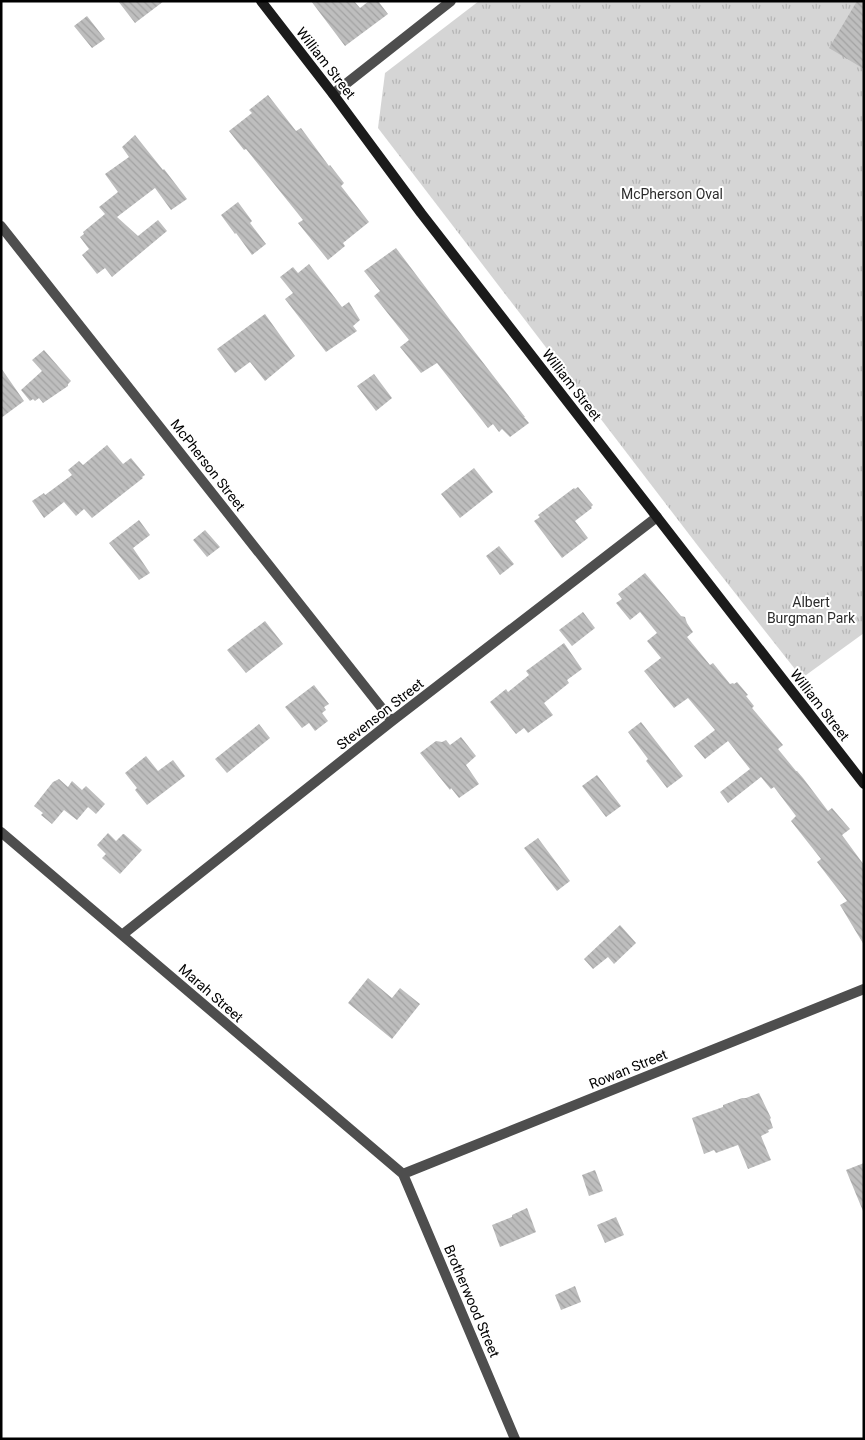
<svg xmlns="http://www.w3.org/2000/svg" width="865" height="1440" font-family="Roboto,sans-serif">
<style>
.park{fill:url(#park-tufts)}
.building{fill:url(#building-back-hatch)}
.lines{fill:none;stroke-linecap:round;stroke-linejoin:round}
.street{stroke:#4e4e4e;stroke-width:10}
.secondary{stroke:#1b1b1b;stroke-width:10}
.labels{text-anchor:middle;dominant-baseline:central;stroke-width:4;stroke-linejoin:round;paint-order:stroke}
.street-label{font-size:14px;fill:#000;stroke:#fff}
.park-label{font-size:14px;fill:#2c2c2c;stroke:#fff}
</style>
<defs>
<pattern id="park-tufts" width="24" height="20" patternUnits="userSpaceOnUse" patternTransform="scale(1.25)"><rect width="24" height="20" fill="#d5d5d5"/><path d="M3 7l-1-3M5 7V3M7 7l1-3M15 17l-1-3M17 17v-4M19 17l1-3" fill="none" stroke="#b5b5b5"/></pattern>
<pattern id="building-back-hatch" width="6" height="6" patternUnits="userSpaceOnUse" patternTransform="scale(1.25)"><rect width="6" height="6" fill="#bebebe"/><path d="M-1 5l2 2M0 0l6 6M5-1l2 2" fill="none" stroke="#a2a2a2"/></pattern>
</defs>
<rect width="100%" height="100%" fill="#fff"/>
<!-- park -->
<path class="park" d="M 479,1 L 864,1 L 864,633 L 802,678 L 698,546 L 378,128 L 385,73 Z"/>
<!-- building -->
<path class="building" d="M 118,1 L 164,1 L 135,23 Z
M 311,1 L 354,1 L 360,8 L 369,1 L 378,1 L 388,14 L 345,46 Z
M 857,1 L 864,1 L 864,69 L 829,48 Z
M 87,16 L 105,39 L 92,48 L 74,26 Z
M 268,95 L 296,131 L 301,128 L 329,166 L 330,165 L 344,183 L 341,186 L 369,222 L 343,243 L 345,246 L 328,260 L 298,223 L 303,220 L 246,149 L 244,150 L 229,131 L 252,113 L 249,110 Z
M 135,135 L 163,170 L 164,169 L 187,199 L 171,210 L 155,188 L 117,217 L 138,236 L 158,220 L 167,231 L 112,277 L 105,268 L 97,274 L 82,255 L 89,249 L 80,237 L 84,234 L 83,232 L 105,214 L 99,207 L 118,192 L 105,174 L 129,157 L 122,147 Z
M 238,202 L 252,221 L 250,223 L 266,244 L 252,255 L 236,233 L 235,234 L 221,215 Z
M 396,248 L 451,321 L 525,417 L 524,417 L 529,423 L 510,437 L 502,429 L 499,432 L 493,424 L 488,428 L 437,363 L 421,373 L 400,347 L 409,340 L 374,296 L 380,291 L 364,271 Z
M 309,264 L 342,307 L 349,302 L 360,320 L 353,326 L 357,331 L 326,352 L 285,299 L 293,293 L 280,277 L 293,267 L 298,273 Z
M 265,314 L 295,356 L 265,381 L 250,362 L 235,373 L 217,349 Z
M 44,350 L 71,381 L 68,384 L 68,386 L 43,403 L 39,398 L 35,401 L 33,399 L 30,401 L 21,390 L 42,371 L 32,360 Z
M 1,368 L 24,401 L 1,418 Z
M 374,374 L 392,398 L 376,411 L 357,386 Z
M 107,445 L 123,464 L 131,458 L 145,475 L 142,477 L 143,478 L 92,518 L 84,509 L 76,516 L 64,502 L 44,518 L 32,501 L 44,493 L 45,495 L 72,475 L 68,470 L 79,461 L 83,465 Z
M 474,468 L 493,492 L 460,518 L 441,494 Z
M 578,487 L 593,505 L 591,507 L 592,508 L 575,521 L 588,538 L 562,558 L 534,521 L 540,517 L 538,515 L 574,488 L 575,489 Z
M 139,520 L 150,535 L 133,548 L 150,573 L 139,580 L 109,543 Z
M 205,530 L 220,547 L 207,557 L 193,540 Z
M 499,546 L 514,564 L 500,575 L 486,556 Z
M 645,573 L 681,616 L 685,617 L 687,623 L 693,632 L 687,637 L 710,665 L 713,663 L 730,684 L 733,683 L 734,684 L 737,682 L 748,695 L 746,696 L 754,706 L 752,708 L 783,745 L 778,749 L 796,771 L 797,771 L 803,778 L 828,811 L 832,808 L 850,829 L 842,835 L 864,865 L 864,945 L 840,905 L 847,901 L 817,862 L 821,859 L 791,821 L 796,816 L 774,787 L 771,789 L 761,777 L 728,803 L 720,792 L 750,769 L 728,741 L 705,759 L 694,746 L 715,730 L 688,698 L 674,708 L 644,671 L 661,658 L 647,641 L 657,633 L 640,612 L 630,620 L 616,603 L 622,599 L 618,594 Z
M 583,612 L 595,628 L 572,646 L 559,630 Z
M 265,621 L 283,644 L 246,673 L 227,650 Z
M 564,643 L 582,669 L 567,680 L 569,683 L 544,703 L 553,715 L 528,733 L 524,728 L 516,734 L 490,702 L 506,689 L 508,692 L 529,675 L 526,671 Z
M 314,685 L 329,704 L 324,707 L 326,710 L 322,713 L 328,721 L 315,731 L 309,723 L 302,728 L 285,707 Z
M 641,722 L 683,776 L 667,788 L 646,761 L 648,759 L 628,732 Z
M 259,724 L 270,738 L 227,773 L 215,759 Z
M 461,737 L 476,756 L 466,765 L 479,784 L 459,798 L 451,788 L 450,790 L 420,753 L 436,741 L 442,742 L 446,740 L 450,745 Z
M 146,756 L 158,771 L 173,760 L 185,776 L 147,805 L 135,790 L 137,788 L 125,773 Z
M 597,775 L 621,806 L 606,817 L 582,786 Z
M 59,779 L 68,787 L 72,781 L 82,790 L 86,786 L 105,804 L 96,814 L 88,807 L 77,820 L 64,810 L 52,824 L 41,815 L 43,813 L 34,806 L 53,782 Z
M 108,833 L 116,841 L 123,834 L 124,834 L 142,850 L 120,874 L 102,858 L 106,854 L 97,845 Z
M 538,838 L 570,881 L 557,891 L 524,848 Z
M 620,925 L 636,943 L 614,964 L 608,957 L 593,969 L 584,959 Z
M 368,978 L 392,998 L 400,988 L 420,1004 L 392,1039 L 348,1003 Z
M 759,1093 L 771,1118 L 770,1119 L 773,1128 L 768,1130 L 769,1132 L 761,1136 L 771,1160 L 748,1169 L 738,1145 L 716,1153 L 714,1150 L 704,1154 L 692,1118 L 723,1107 L 723,1105 L 742,1098 L 746,1098 Z
M 864,1163 L 864,1211 L 863,1211 L 846,1170 Z
M 595,1170 L 603,1191 L 589,1196 L 582,1175 Z
M 527,1208 L 536,1232 L 500,1247 L 492,1225 L 512,1217 L 512,1215 Z
M 616,1217 L 624,1235 L 605,1243 L 597,1225 Z
M 575,1286 L 581,1302 L 561,1310 L 555,1295 Z"/>
<g class="lines">
<!-- street -->
<path class="street" d="M 333,94 L 451,1
M 1,226 L 392,721
M 1,832 L 403,1174 L 515,1439
M 122,935 L 392,721 L 657,517
M 403,1174 L 864,989"/>
<!-- secondary -->
<path class="secondary" d="M 261,1 L 333,94 L 421,213 L 864,784"/>
</g>
<g class="labels">
<!-- street labels -->
<g class="street-label">
<text transform="translate(326 63) rotate(52)">William Street</text>
<text transform="translate(572 385) rotate(52)">William Street</text>
<text transform="translate(208 465) rotate(52)">McPherson Street</text>
<text transform="translate(820 705) rotate(52)">William Street</text>
<text transform="translate(380 714) rotate(-38)">Stevenson Street</text>
<text transform="translate(211 993) rotate(41)">Marah Street</text>
<text transform="translate(628 1069) rotate(-22)">Rowan Street</text>
<text transform="translate(472 1301) rotate(67)">Brotherwood Street</text>
</g>
<!-- park labels -->
<g class="park-label">
<text x="672" y="194">McPherson Oval</text>
<text x="811" y="602">Albert<tspan x="811" dy="16">Burgman Park</tspan></text>
</g>
</g>
<!-- border -->
<rect width="865" height="1440" fill="none" stroke="#000000" stroke-width="5"/>
</svg>
